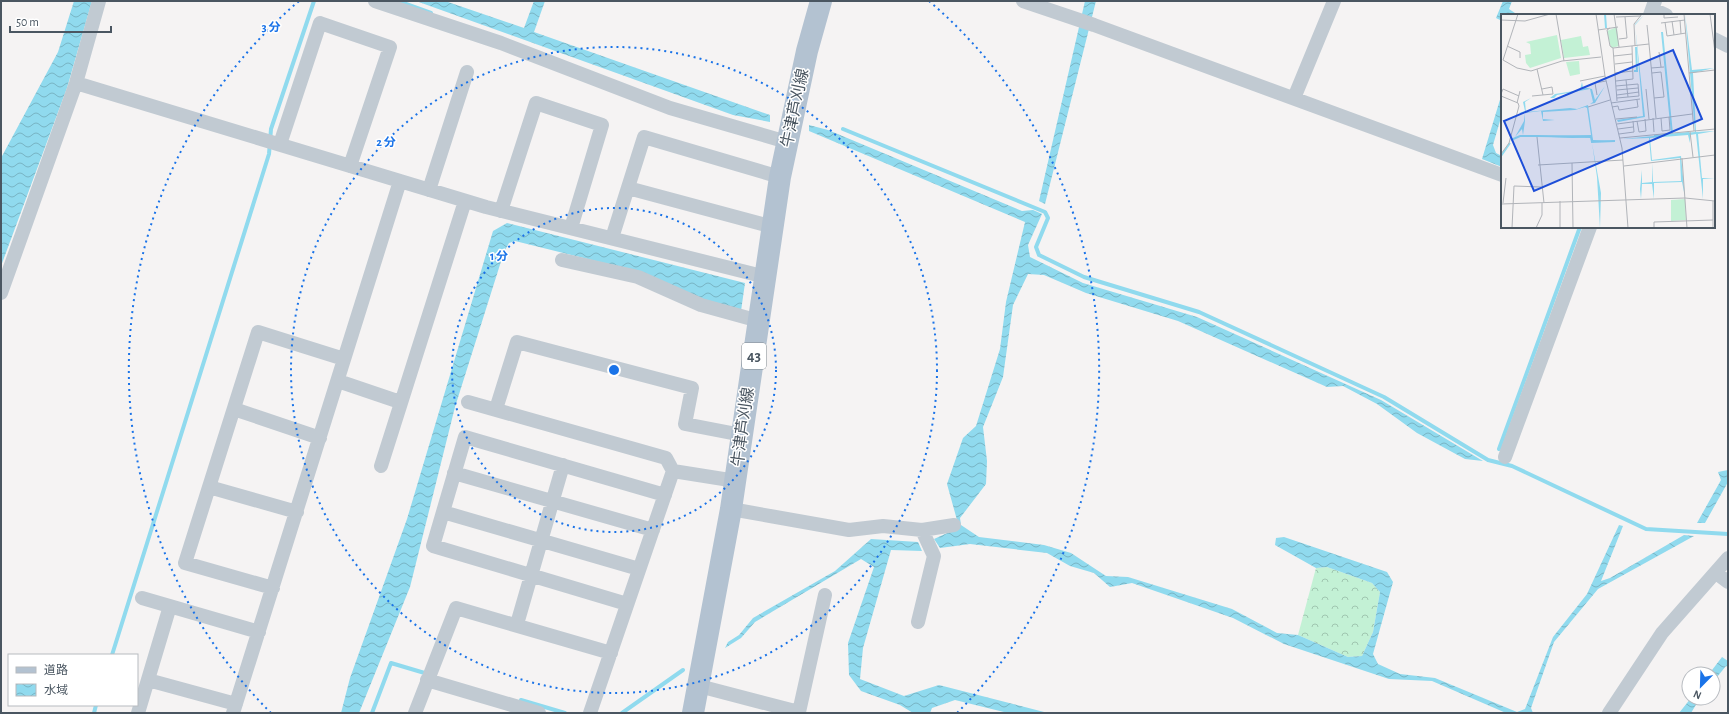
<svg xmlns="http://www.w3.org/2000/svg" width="1729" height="714" font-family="'Alegreya Sans','Noto Sans JP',sans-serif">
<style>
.forest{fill:url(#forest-crowns)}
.water{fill:url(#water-waves)}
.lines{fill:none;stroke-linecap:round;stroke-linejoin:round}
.stream{stroke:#90daee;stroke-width:4}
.minor{stroke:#c1cad2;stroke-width:14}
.primary{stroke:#b3c2d1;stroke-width:22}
.ring{fill:none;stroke:#1a73e8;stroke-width:2;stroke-dasharray:2 4}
.labels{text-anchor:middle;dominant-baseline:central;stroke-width:3;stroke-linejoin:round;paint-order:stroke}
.shield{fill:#fff;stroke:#808990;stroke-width:1}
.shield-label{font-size:15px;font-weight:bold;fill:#4a5661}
.street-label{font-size:16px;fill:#4a5661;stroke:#fff}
.inset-river{fill:none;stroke:#90daee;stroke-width:2}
.inset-road{fill:none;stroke:#b1b4b9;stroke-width:1}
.view{fill:#1d4ed8;fill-opacity:0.15;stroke:#1d4ed8;stroke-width:2}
.inset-edge{fill:none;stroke:#4a5661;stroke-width:2}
.centre{fill:#1a73e8;stroke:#fff;stroke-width:2}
.ring-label{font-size:12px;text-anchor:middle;font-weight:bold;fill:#1a73e8;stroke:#fff;stroke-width:3;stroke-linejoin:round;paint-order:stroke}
</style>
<defs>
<pattern id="forest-crowns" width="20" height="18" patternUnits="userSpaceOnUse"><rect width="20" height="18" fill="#c3f1d5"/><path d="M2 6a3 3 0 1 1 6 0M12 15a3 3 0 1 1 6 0" fill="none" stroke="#a0c6b0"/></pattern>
<pattern id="water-waves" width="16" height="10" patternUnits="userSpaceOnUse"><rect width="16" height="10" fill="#90daee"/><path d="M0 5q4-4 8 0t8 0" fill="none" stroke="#78b4c4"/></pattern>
</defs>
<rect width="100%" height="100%" fill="#f5f3f3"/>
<!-- forest -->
<path class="forest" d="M 1327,567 L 1372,583 L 1380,592 L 1373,632 L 1362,656 L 1348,657 L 1298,635 L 1316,568 Z"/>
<!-- water -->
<path class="water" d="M 74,1 L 92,1 L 67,88 L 1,266 L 1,158 L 58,52 Z
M 416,1 L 445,1 L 524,28 L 534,1 L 545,1 L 534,32 L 770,115 L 770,122 L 733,115 Z
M 1085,1 L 1096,1 L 1045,204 L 1039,201 Z
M 1503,1 L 1512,1 L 1509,9 L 1518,15 L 1502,15 L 1502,21 L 1496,18 Z
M 1502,93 L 1502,114 L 1493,145 L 1496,153 L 1502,156 L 1502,167 L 1482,159 Z
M 809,125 L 828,130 L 1022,211 L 1033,210 L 1042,214 L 1028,245 L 1030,257 L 1083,283 L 1197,317 L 1381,400 L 1483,461 L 1465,459 L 1417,433 L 1377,404 L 1343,386 L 1327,387 L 1178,321 L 1086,293 L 1044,275 L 1028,274 L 1013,305 L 1003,377 L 983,427 L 987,461 L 986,484 L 960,518 L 961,525 L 979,537 L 1044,545 L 1071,553 L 1106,576 L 1128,577 L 1232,609 L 1277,633 L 1298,635 L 1348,657 L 1362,656 L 1373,632 L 1380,592 L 1372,583 L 1327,567 L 1316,568 L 1275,545 L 1276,538 L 1284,537 L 1387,572 L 1393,582 L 1373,654 L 1378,664 L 1400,674 L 1435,678 L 1517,712 L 1525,709 L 1553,637 L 1587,594 L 1619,525 L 1623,526 L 1601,581 L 1610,578 L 1684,535 L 1694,536 L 1598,589 L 1554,642 L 1531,708 L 1533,713 L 1506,713 L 1432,681 L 1389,679 L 1284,644 L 1233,618 L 1132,583 L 1110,587 L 1094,573 L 1070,566 L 1047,553 L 970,544 L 940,548 L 934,539 L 956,529 L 957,520 L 947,484 L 963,438 L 976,426 L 1000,349 L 1006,302 L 1025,222 L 809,131 Z
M 507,223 L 745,283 L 741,311 L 704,300 L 640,272 L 515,241 L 509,243 L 504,252 L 455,407 L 410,587 L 359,713 L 341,713 L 350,678 L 407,519 L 493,231 Z
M 1728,470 L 1728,482 L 1705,523 L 1697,523 L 1721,480 L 1718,472 Z
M 871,539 L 918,542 L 922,551 L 891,550 L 863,648 L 860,679 L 904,696 L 939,685 L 1048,713 L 1008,713 L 955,700 L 932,708 L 930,713 L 913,713 L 900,705 L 861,691 L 849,675 L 848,643 L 874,567 L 861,559 L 755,622 L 741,638 L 725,648 L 728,642 L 739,635 L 753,618 L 835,571 Z
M 1722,657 L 1728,661 L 1728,667 L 1726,666 L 1713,682 L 1713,674 L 1709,674 Z
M 1691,698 L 1700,698 L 1691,713 L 1679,713 Z"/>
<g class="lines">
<!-- stream -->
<path class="stream" d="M 398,1 L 431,13
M 843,129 L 1045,212 L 1048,218 L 1036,247 L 1039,255 L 1084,277 L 1199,312 L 1384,397 L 1488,460 L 1512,466 L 1646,529 L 1728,534
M 1499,449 L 1580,227
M 112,655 L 269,154 L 271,129 L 314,1
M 521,700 L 565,713
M 94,713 L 96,705
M 372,713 L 391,663 L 428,674
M 622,713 L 683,670"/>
<!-- minor -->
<path class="minor" d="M 375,1 L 501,43 L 670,108 L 787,142
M 1023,1 L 1094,25 L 1502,175
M 1653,9 L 1666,15
M 1650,15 L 1655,1
M 1714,39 L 1728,46
M 76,83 L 486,207 L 766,277
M 1294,98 L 1334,1
M 280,144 L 320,23 L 390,47 L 350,166
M 628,188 L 773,227
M 429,190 L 467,72
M 501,211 L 536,103 L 602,125 L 571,228
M 612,238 L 644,137 L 780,177
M 562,260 L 638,277 L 701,305 L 759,321
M 1,293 L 76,83 L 99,1
M 338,381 L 400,402
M 468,402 L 666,458 L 673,471 L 736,481
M 234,409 L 320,438
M 496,409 L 517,342 L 692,388 L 685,424 L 742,435
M 1505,457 L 1590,227
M 381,466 L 465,201
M 454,473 L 653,530
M 209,487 L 297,512
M 731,509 L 849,530 L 883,526 L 922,530 L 954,525
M 443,512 L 639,569
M 1716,573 L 1728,582
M 273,588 L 185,563 L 258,332 L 344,359
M 142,598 L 259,632
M 627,604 L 433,546 L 465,437 L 665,495
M 918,622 L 934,556 L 922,530
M 517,624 L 563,465
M 148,680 L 236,704
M 427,680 L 539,713
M 699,686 L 799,712 L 825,595
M 138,713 L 170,606
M 233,713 L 400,181
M 415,713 L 456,608 L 611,653
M 590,713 L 673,471
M 1609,713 L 1662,633 L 1728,558"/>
<!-- primary -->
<path class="primary" d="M 693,713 L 731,509 L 780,177 L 807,51 L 821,1"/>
</g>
<!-- distance rings -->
<g class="ring">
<circle cx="614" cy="370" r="162"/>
<circle cx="614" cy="370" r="323"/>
<path d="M271 713A485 485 0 0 1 299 1M929 1A485 485 0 0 1 957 713"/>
</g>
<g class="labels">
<!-- shield labels -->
<rect class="shield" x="742" y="343" width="24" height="26" rx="3"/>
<g class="shield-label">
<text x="754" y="356">43</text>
</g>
<!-- street labels -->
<g class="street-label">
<text transform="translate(795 108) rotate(-78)">牛津芦刈線</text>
<text transform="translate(743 427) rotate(-82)">牛津芦刈線</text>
</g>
</g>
<!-- overview -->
<g transform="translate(1501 14)">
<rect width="214" height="214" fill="#f5f3f3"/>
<path d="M 116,13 L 118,32 L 110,34 L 106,17 ZM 56,21 L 60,44 L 29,54 L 25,49 L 24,41 L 30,40 L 29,30 L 25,28 ZM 80,22 L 82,33 L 87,32 L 89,41 L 63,44 L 60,26 ZM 78,47 L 79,60 L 69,62 L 65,48 ZM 184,185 L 185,206 L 170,207 L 170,186 Z" fill="#c3f1d5"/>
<path d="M 144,0 L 134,11 L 144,103 L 117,108 L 116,106 L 142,102 L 134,10 ZM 184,0 L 191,56 L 213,54 L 192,59 L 195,118 L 214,117 L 197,120 L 201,164 L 214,164 L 202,165 L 202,185 L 195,120 L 189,121 L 189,129 L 187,121 L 149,124 L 151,146 L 180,142 L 184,183 L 181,168 L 153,169 L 153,185 L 151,170 L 141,170 L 140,185 L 139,175 L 141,156 L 134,156 L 141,156 L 141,169 L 151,168 L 151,149 L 152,168 L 180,167 L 179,144 L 150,147 L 148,124 L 121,125 L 194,118 ZM 81,68 L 82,73 L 91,75 L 94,86 L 104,72 L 94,89 L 89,90 L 92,88 L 89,75 L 56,81 L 53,84 L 49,84 L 54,80 L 79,76 ZM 30,84 L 24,88 L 25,98 L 69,94 L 76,95 L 87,91 L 92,126 L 117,127 L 91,127 L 90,123 L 72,124 L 50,123 L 38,122 L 90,121 L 86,94 L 84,93 L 74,96 L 42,98 L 42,105 L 54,106 L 42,107 L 40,97 L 24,99 L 23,99 L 24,107 L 22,121 L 21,115 L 14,123 L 23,107 L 23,100 L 18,99 L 24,97 L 22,88 ZM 91,129 L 100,179 L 99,214 L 96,163 Z" fill="#90daee"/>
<path class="inset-river" d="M 104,0 L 105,14M 161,18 L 171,120M 133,57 L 136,57 L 135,33M 153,122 L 188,119M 10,126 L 19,122 L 37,122 L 90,123 L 91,128 L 114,127M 0,142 L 9,129"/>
<path class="inset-road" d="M 17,0 L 2,46 L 16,54 L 30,57 L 61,47 L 100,43M 55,0 L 63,47M 95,0 L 104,62 L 121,134 L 127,214M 113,0 L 118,33M 163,0 L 163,4 L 177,3M 209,0 L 214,38M 115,3 L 140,2M 0,6 L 24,7 L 49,0M 179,6 L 180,20M 171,7 L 173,21M 164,8 L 166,22 L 185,19M 160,9 L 184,6M 146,11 L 148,30M 109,14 L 106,16 L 109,32 L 112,34M 97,16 L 117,13M 118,25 L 126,24 L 124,3M 134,31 L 133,10 L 141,0M 6,32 L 19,38 L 19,44M 158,38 L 160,53M 113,42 L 131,40M 114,50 L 131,48M 150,54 L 163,53M 36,55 L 42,81M 114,59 L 132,57M 151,59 L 160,58 L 162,75 L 163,83 L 153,84M 188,59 L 214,56M 125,66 L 127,83M 79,67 L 104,62M 115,67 L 132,65 L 131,32M 115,72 L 137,70 L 138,82 L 116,84M 145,75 L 148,105M 116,76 L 137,74M 0,80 L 2,75 L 18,82M 96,81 L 94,69 L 105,67M 116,81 L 138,78M 0,82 L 17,89 L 18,92 L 8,129 L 0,140M 31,82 L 52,80 L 51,73 L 41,75M 116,87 L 112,34 L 148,30 L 155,104M 16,89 L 19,77M 110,89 L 139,85M 87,93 L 109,86M 111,93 L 117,92 L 118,96 L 137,93 L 136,86M 152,104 L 153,118M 160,104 L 161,117 L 169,116 L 168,103M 115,105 L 136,103M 136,107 L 138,118 L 145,117 L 144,105M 116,110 L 191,100M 117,115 L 132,113M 193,117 L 214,115M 189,118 L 192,143M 118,120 L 133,118 L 132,107M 36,123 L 43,189M 119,124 L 193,117 L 183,0M 181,144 L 186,214M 71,149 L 72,214M 37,151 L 122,146M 123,152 L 214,141M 59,187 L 59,214M 212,187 L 212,214M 2,189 L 5,164M 0,190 L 184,184 L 214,187M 11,214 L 13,172 L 40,173M 35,214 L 41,201 L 41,189M 153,214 L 153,208 L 212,206"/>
<path class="view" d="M 172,36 L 201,105 L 33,177 L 3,107 Z"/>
<rect width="214" height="214" class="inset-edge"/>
</g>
<circle cx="614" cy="370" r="6" class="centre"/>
<g class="ring-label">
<text x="271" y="31">3 分</text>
<text x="386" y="146">2 分</text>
<text x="499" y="260">1 分</text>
</g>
<!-- border -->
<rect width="1729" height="714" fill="none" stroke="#4a5661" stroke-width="4"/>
<!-- legend -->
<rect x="8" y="654" width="130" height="52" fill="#ffffff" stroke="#b7bbc0"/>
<rect x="16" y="667" width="20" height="6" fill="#b3c2d1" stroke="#b7bbc0"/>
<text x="44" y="674" font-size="12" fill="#4a5661">道路</text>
<rect x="16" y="684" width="20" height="12" fill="url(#water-waves)" stroke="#b7bbc0"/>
<text x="44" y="694" font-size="12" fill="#4a5661">水域</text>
<!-- north arrow -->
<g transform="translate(1701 686) rotate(203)"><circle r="19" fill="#ffffff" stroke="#b7bbc0"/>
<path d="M0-3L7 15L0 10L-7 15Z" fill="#1a73e8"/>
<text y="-6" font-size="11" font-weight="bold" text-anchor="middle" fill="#4a5661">N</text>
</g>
<!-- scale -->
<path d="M10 26v6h101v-6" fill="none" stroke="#4a5661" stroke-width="2"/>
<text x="16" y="26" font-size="12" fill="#4a5661" stroke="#ffffff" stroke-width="3" paint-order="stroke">50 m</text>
</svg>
